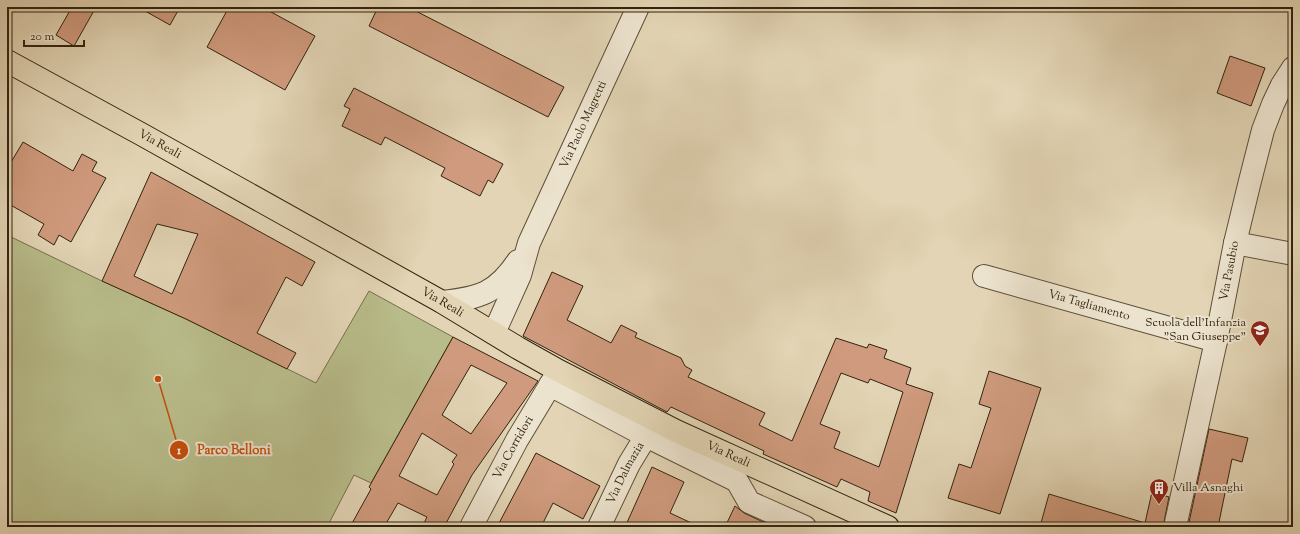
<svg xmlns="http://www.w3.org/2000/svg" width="1300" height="534" font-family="'Sorts Mill Goudy',serif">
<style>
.green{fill:#b8bc8a;stroke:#75704c}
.building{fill:#cf9a7d;stroke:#32230e;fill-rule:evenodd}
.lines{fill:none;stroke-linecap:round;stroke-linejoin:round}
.minor-casing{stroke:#5e4f38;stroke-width:24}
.major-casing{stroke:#32230e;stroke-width:24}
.minor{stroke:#ece3ce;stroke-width:22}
.major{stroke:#e2d4b4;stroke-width:22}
.labels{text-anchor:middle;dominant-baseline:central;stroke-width:4;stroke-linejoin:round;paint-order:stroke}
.street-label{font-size:12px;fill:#32230e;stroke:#ece3ce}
.poi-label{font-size:12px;fill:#32230e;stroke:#ece3ce;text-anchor:end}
.leader{fill:none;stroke:#c44e0c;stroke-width:1.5}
.callout-dot{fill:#c44e0c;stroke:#ece3ce;stroke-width:1.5}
.mark-label{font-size:12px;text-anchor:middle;font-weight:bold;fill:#fff}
.callout-label{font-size:13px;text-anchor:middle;font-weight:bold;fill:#c44e0c;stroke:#ece3ce;stroke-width:4;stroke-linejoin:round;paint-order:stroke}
</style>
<rect width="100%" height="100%" fill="#e2d4b4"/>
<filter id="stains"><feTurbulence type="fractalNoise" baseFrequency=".005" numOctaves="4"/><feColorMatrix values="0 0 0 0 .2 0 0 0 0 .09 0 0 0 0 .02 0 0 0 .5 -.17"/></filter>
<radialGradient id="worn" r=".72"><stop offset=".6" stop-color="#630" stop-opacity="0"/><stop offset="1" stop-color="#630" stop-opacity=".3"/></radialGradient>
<!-- green -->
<path class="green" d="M 7,235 L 102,281 L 186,319 L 316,383 L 369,291 L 453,337 L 371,483 L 354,475 L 327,527 L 7,527 Z"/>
<!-- building -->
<path class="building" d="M 72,7 L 96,7 L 74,46 L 56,35 Z
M 138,7 L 180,7 L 170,25 Z
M 229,7 L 262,7 L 315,36 L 285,90 L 207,47 Z
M 378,7 L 408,7 L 564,87 L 548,117 L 369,26 Z
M 1230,56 L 1265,68 L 1251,106 L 1217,93 Z
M 354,88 L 503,164 L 493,183 L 488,180 L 480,196 L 441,176 L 445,168 L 385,137 L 381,145 L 342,126 L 350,109 L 344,106 Z
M 23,142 L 73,171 L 82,154 L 97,162 L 92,171 L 106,178 L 71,242 L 59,235 L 54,245 L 38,235 L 44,224 L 7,203 L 7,169 Z
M 151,172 L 315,262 L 302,286 L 286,277 L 257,333 L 296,353 L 287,369 L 186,319 L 102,281 ZM 157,224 L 198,234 L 172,294 L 134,276 Z
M 552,272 L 583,286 L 567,320 L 611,343 L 621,325 L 637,333 L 635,337 L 681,358 L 685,366 L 692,370 L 688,377 L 765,413 L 759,425 L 792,441 L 836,338 L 867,348 L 869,344 L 887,350 L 884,358 L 911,368 L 906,384 L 933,393 L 896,513 L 868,501 L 870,492 L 841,479 L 837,487 L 763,454 L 764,451 L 671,407 L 667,412 L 523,336 ZM 841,373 L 868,383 L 870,379 L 903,392 L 879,467 L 834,448 L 840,432 L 820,424 Z
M 453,337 L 538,381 L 472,475 L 444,527 L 422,527 L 427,517 L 398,503 L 384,527 L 350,527 L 371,489 L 369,487 ZM 471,365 L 507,383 L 471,434 L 442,415 ZM 422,433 L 457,455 L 452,462 L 454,464 L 437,495 L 399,476 Z
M 989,371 L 1041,388 L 1000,514 L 948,498 L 959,464 L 971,468 L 991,408 L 979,404 Z
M 1209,429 L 1248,438 L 1242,462 L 1232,459 L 1218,527 L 1188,527 Z
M 536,453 L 600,486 L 583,519 L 553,503 L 541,527 L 497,527 Z
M 652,467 L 684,482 L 670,513 L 700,527 L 625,527 Z
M 1152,492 L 1169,497 L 1163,527 L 1054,527 L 1041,523 L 1049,494 L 1145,523 Z
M 735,506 L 744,513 L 774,527 L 725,527 Z"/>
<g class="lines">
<defs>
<g id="minor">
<path d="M 1235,243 L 1293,254"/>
<path id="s1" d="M 984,276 L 1216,341"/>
<path d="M 442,302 C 479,298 496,294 518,261"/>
<path id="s2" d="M 494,333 L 520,275 L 529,243 L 535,230 L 638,7"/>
<path d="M 550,385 L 646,436 L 737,481 L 749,502 L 805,527"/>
<path id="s3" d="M 471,527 L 517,440 L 558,372"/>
<path id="s4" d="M 599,527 L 629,464 L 646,436 L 653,423"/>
<path id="s5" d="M 1175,527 L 1216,341 L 1235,243 L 1249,185 L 1263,130 L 1273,104 L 1282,85 L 1293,68"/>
</g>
<g id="major">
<path id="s6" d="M 7,61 L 141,134 L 442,302 L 518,348 L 559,371 L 676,431 L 888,527"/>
</g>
</defs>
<!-- minor casing -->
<use href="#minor" class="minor-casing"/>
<!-- major casing -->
<use href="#major" class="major-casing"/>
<!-- minor -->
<use href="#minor" class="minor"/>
<!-- major -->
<use href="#major" class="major"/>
</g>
<!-- icons -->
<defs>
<symbol id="school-pin" viewBox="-11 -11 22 30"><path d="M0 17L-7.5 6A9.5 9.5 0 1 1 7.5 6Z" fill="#8f2418" stroke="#ece3ce"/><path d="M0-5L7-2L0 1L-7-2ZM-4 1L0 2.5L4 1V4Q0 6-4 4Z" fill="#fff"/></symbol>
<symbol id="building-pin" viewBox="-11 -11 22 30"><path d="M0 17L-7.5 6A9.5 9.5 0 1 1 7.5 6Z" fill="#8f2418" stroke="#ece3ce"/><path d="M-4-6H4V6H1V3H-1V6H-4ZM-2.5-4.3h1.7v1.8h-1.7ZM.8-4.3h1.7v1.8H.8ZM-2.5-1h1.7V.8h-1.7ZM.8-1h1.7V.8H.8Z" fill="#fff"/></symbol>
</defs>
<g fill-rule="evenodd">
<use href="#school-pin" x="1249" y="319" width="22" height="30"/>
<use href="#building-pin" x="1148" y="477" width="22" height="30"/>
</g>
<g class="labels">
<!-- street labels -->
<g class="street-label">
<text stroke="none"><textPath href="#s2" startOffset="227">Via Paolo Magretti</textPath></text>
<text stroke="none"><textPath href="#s6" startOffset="174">Via Reali</textPath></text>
<text stroke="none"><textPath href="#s5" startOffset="262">Via Pasubio</textPath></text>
<text stroke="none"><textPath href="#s6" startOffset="498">Via Reali</textPath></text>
<text stroke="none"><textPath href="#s1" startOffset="109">Via Tagliamento</textPath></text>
<text stroke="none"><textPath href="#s3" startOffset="90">Via Corridori</textPath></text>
<text stroke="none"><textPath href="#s6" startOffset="822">Via Reali</textPath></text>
<text stroke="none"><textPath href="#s4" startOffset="60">Via Dalmazia</textPath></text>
</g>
<!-- poi labels -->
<g class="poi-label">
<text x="1246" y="323">Scuola dell'Infanzia<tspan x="1246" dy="14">"San Giuseppe"</tspan></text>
<text x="1173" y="488" text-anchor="start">Villa Asnaghi</text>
</g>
</g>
<!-- callouts -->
<path class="leader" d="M158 379L179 450"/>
<g class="callout-dot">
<circle cx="158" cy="379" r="4"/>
<circle cx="179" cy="450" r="10"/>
</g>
<g class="mark-label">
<text x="179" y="454">1</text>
</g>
<g class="callout-label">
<text x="234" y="454">Parco Belloni</text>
</g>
<!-- margin -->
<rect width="1300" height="534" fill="none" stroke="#e2d4b4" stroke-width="24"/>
<rect x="8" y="8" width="1284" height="518" fill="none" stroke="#32230e" stroke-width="2"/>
<rect x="12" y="12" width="1276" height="510" fill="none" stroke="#32230e"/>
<!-- scale -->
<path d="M24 40v6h60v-6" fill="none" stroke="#32230e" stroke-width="2"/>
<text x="30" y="40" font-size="12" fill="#32230e" stroke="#ece3ce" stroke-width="3" paint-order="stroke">20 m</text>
<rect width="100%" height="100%" filter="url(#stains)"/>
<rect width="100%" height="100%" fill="url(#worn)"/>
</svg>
